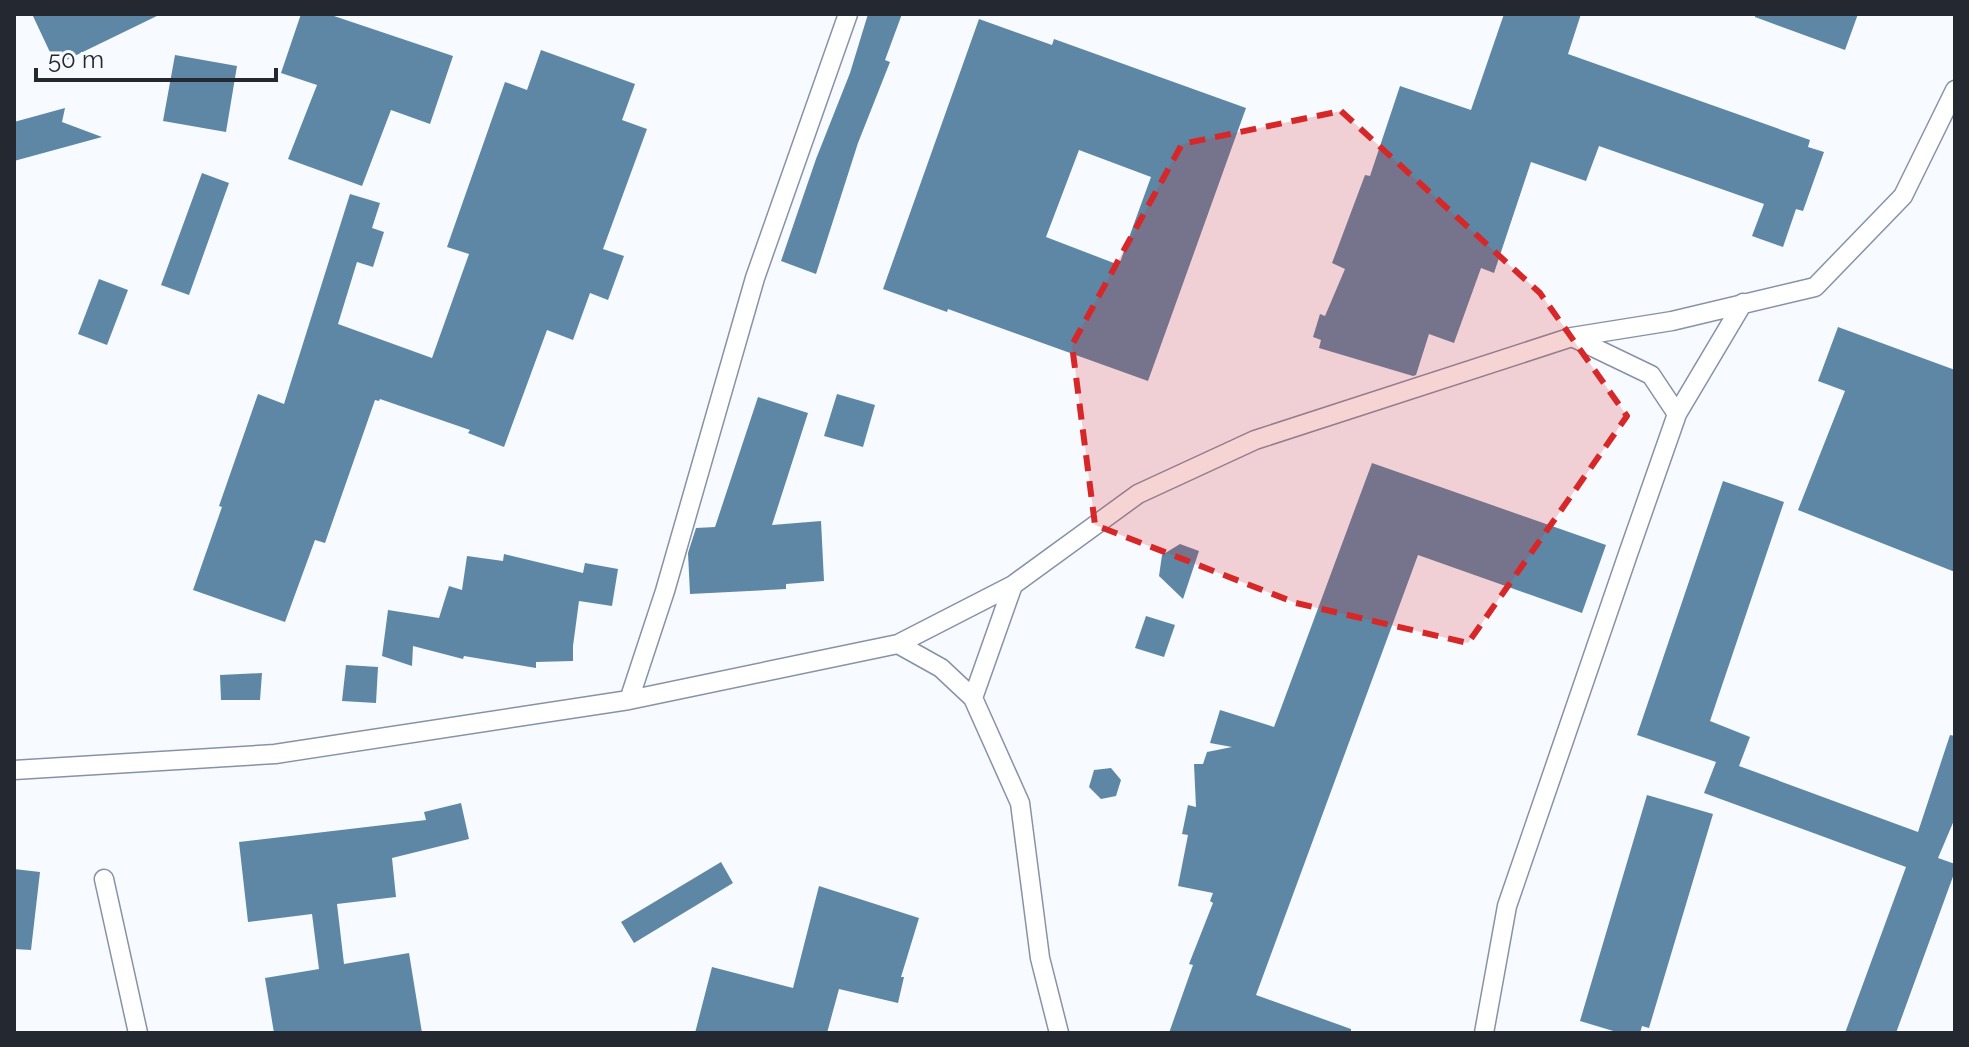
<svg xmlns="http://www.w3.org/2000/svg" width="1969" height="1047" font-family="Raleway,sans-serif">
<style>
.building{fill:#5e87a6;fill-rule:evenodd}
.lines{fill:none;stroke-linecap:round;stroke-linejoin:round}
.lane-casing{stroke:#8792a8;stroke-width:21}
.lane{stroke:#fff;stroke-width:18}
.marked{fill:#d62828;fill-opacity:0.2;stroke:#d62828;stroke-width:6;stroke-dasharray:16 10;stroke-linejoin:round}
</style>
<rect width="100%" height="100%" fill="#f7faff"/>
<!-- building -->
<path class="building" d="M 32,14 L 161,14 L 56,65 Z
M 301,14 L 328,14 L 453,56 L 430,124 L 391,110 L 362,186 L 288,159 L 317,85 L 281,73 Z
M 868,14 L 902,14 L 885,60 L 890,62 L 858,143 L 816,274 L 781,261 L 816,159 L 850,73 Z
M 1504,14 L 1581,14 L 1568,54 L 1810,140 L 1808,147 L 1824,152 L 1803,211 L 1796,209 L 1783,247 L 1752,236 L 1764,204 L 1599,146 L 1586,181 L 1531,162 L 1494,273 L 1481,268 L 1454,343 L 1429,334 L 1416,375 L 1413,376 L 1319,348 L 1321,340 L 1313,337 L 1320,314 L 1325,316 L 1345,269 L 1332,263 L 1365,175 L 1370,176 L 1400,86 L 1471,110 Z
M 1755,14 L 1858,14 L 1845,50 L 1755,17 Z
M 979,19 L 1052,45 L 1054,39 L 1246,108 L 1148,381 L 948,309 L 947,312 L 883,289 ZM 1079,150 L 1151,177 L 1119,265 L 1046,237 Z
M 541,50 L 635,84 L 622,120 L 647,129 L 603,249 L 624,256 L 608,300 L 590,293 L 573,340 L 547,330 L 504,447 L 468,433 L 470,430 L 380,399 L 379,401 L 375,400 L 325,543 L 315,540 L 285,622 L 193,590 L 222,507 L 219,506 L 258,394 L 284,404 L 350,194 L 380,203 L 372,228 L 384,232 L 373,267 L 357,262 L 338,324 L 432,358 L 469,254 L 447,247 L 505,82 L 527,90 Z
M 175,55 L 237,66 L 226,132 L 163,121 Z
M 65,108 L 62,122 L 102,137 L 14,161 L 14,122 Z
M 202,173 L 229,183 L 189,295 L 161,285 Z
M 99,279 L 128,290 L 107,345 L 78,334 Z
M 1838,327 L 1955,370 L 1955,572 L 1798,510 L 1845,391 L 1818,381 Z
M 837,394 L 875,405 L 863,447 L 824,436 Z
M 758,397 L 808,413 L 772,525 L 821,521 L 824,581 L 786,584 L 786,589 L 690,594 L 688,553 L 696,528 L 715,527 Z
M 1372,463 L 1606,545 L 1582,613 L 1418,555 L 1256,995 L 1351,1029 L 1351,1033 L 1169,1033 L 1193,965 L 1189,964 L 1213,903 L 1210,901 L 1213,893 L 1178,886 L 1188,835 L 1182,834 L 1188,805 L 1196,807 L 1194,764 L 1203,764 L 1207,752 L 1232,747 L 1210,743 L 1220,710 L 1274,727 Z
M 1723,481 L 1784,502 L 1710,721 L 1750,737 L 1739,766 L 1918,832 L 1950,735 L 1955,736 L 1955,818 L 1938,858 L 1955,864 L 1955,871 L 1896,1033 L 1845,1033 L 1906,867 L 1704,793 L 1716,762 L 1637,735 Z
M 1180,544 L 1199,551 L 1183,599 L 1159,576 L 1162,555 Z
M 504,554 L 583,573 L 585,563 L 618,569 L 612,606 L 579,601 L 573,646 L 573,661 L 536,662 L 536,668 L 464,656 L 463,659 L 413,646 L 412,666 L 382,656 L 388,610 L 439,618 L 449,586 L 462,590 L 467,556 L 503,561 Z
M 1146,616 L 1175,625 L 1164,657 L 1135,648 Z
M 346,665 L 378,667 L 376,703 L 342,701 Z
M 262,673 L 260,700 L 221,700 L 220,675 Z
M 1111,768 L 1121,780 L 1116,796 L 1101,799 L 1089,787 L 1094,770 Z
M 1647,795 L 1713,814 L 1649,1028 L 1642,1026 L 1640,1033 L 1620,1033 L 1580,1021 Z
M 461,803 L 469,839 L 392,858 L 396,897 L 337,904 L 344,964 L 409,953 L 422,1033 L 274,1033 L 265,978 L 319,969 L 312,914 L 248,922 L 239,842 L 426,820 L 424,812 Z
M 721,862 L 733,883 L 634,943 L 621,922 Z
M 14,869 L 40,872 L 31,950 L 14,949 Z
M 819,886 L 919,918 L 901,977 L 904,977 L 898,1003 L 839,989 L 827,1033 L 695,1033 L 712,967 L 793,988 Z"/>
<g class="lines">
<defs>
<path id="lane" d="M 1572,337 L 1651,375 L 1677,414
M 898,644 L 1013,585
M 973,698 L 1013,585 L 1138,494 L 1255,440 L 1572,337 L 1672,321 L 1815,287 L 1903,196 L 1955,90
M 629,700 L 665,591 L 755,278 L 848,14
M 14,770 L 275,754 L 629,700 L 898,644 L 941,668 L 973,698 L 1020,803 L 1040,958 L 1059,1033
M 104,879 L 138,1033
M 1484,1033 L 1507,906 L 1628,554 L 1677,414 L 1743,303"/>
</defs>
<!-- lane casing -->
<use href="#lane" class="lane-casing"/>
<!-- lane -->
<use href="#lane" class="lane"/>
</g>
<!-- marked area -->
<path class="marked" d="M 1341,111 L 1540,293 L 1627,416 L 1468,643 L 1296,603 L 1095,525 L 1072,345 L 1182,144 Z"/>
<!-- border -->
<rect width="1969" height="1047" fill="none" stroke="#242931" stroke-width="32"/>
<!-- scale -->
<path d="M36 68v12h240v-12" fill="none" stroke="#242931" stroke-width="4"/>
<text x="48" y="68" font-size="24" fill="#242931" stroke="#f7faff" stroke-width="6" paint-order="stroke">50 m</text>
</svg>
